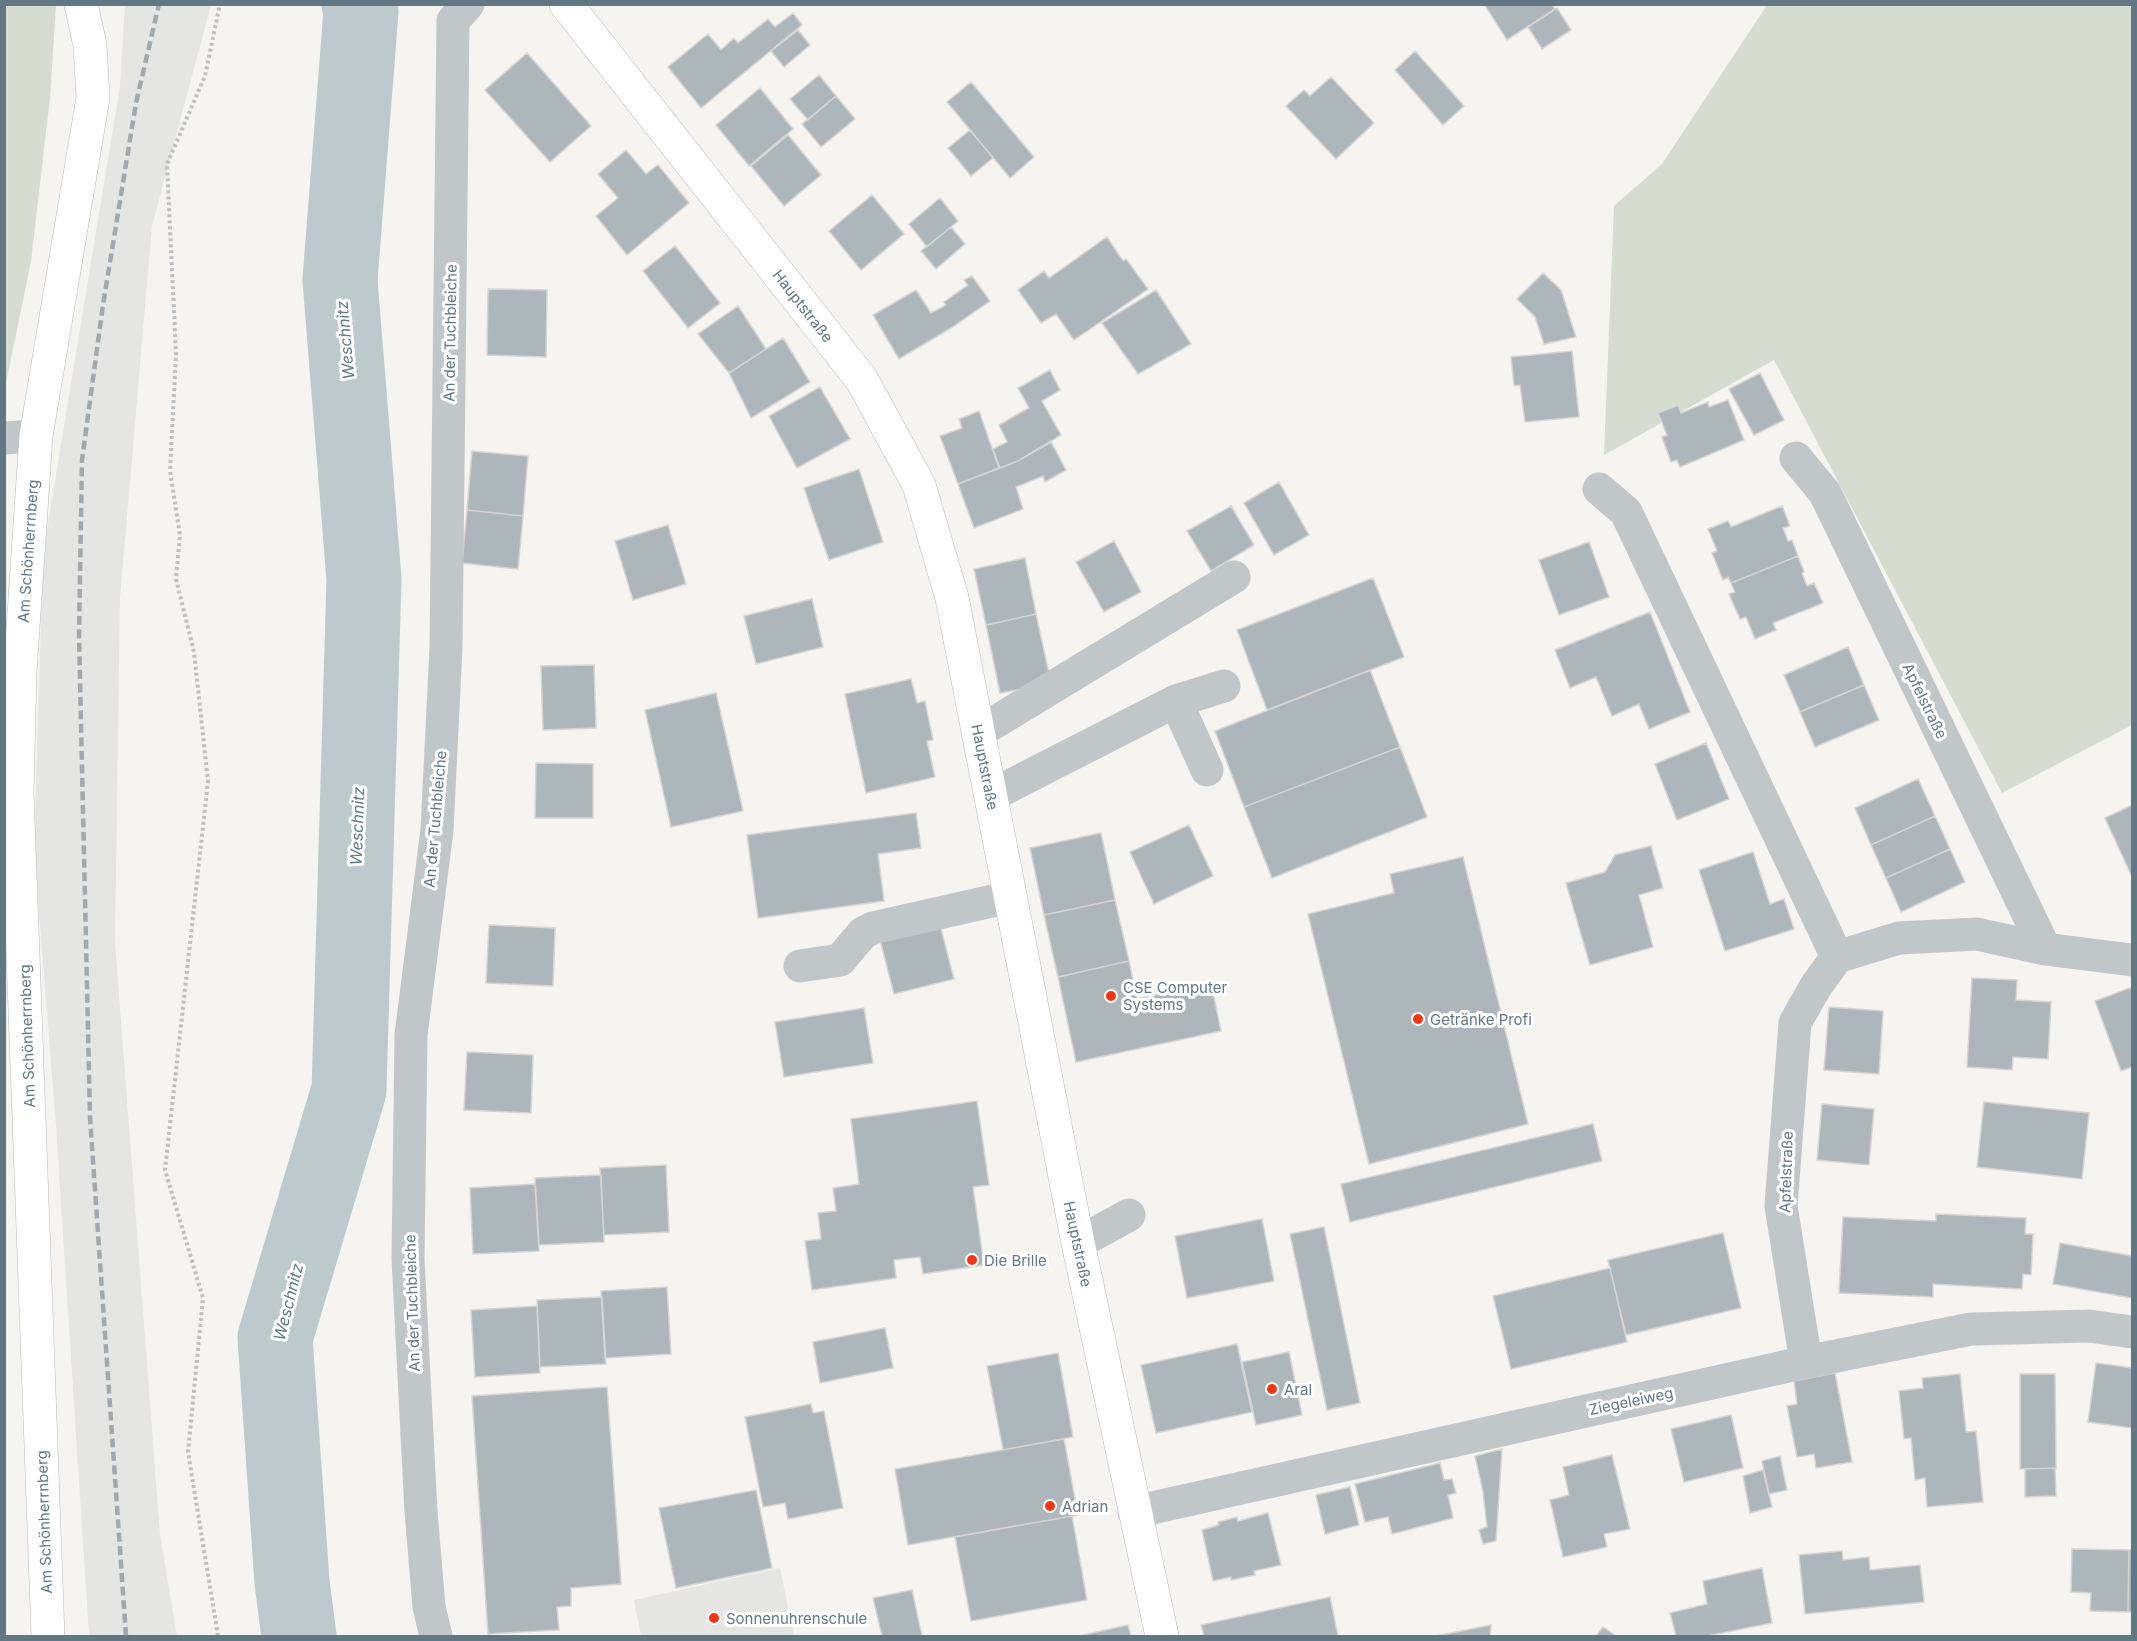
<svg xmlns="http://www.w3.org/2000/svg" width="2137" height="1641" font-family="Inter,sans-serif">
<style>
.built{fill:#e5e6e3}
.green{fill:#d6dcd0}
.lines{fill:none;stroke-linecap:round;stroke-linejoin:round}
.river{stroke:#bccace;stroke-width:75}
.building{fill:#adb6ba;stroke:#d6d5d3;stroke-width:1.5}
.major-casing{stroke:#b4b9bc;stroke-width:34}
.path{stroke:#bdbfc1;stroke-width:4;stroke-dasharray:3 3;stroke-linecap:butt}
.minor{stroke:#c1c6c9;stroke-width:33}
.major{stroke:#fff;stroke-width:33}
.rail{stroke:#a1a9ae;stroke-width:4.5;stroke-dasharray:9 4.5;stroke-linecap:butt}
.poi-dot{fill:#f23612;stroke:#fff;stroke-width:2}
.labels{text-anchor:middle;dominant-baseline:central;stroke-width:6;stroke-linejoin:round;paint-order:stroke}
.street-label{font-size:15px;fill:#617784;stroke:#fff}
.poi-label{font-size:15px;fill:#617784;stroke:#fff;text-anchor:start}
.water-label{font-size:16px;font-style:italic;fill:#5c7a82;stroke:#fff}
</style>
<rect width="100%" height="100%" fill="#f5f4f0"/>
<!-- built -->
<path class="built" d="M 125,5 L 211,5 L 152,226 L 120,598 L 115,942 L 160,1534 L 177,1636 L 89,1636 L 56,1126 L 34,849 L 43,554 L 120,86 Z
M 780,1568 L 794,1636 L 641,1636 L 634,1600 Z"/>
<!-- green -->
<path class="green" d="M 4,5 L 56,5 L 50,98 L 31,261 L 5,388 Z
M 1767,5 L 2132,5 L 2132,725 L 2002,793 L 1774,360 L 1604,455 L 1614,206 L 1662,164 Z"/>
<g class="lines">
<!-- river -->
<path class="river" d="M 299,1636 L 292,1582 L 275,1338 L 349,1090 L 364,579 L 340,280 L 361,11 L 359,4"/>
</g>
<!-- building -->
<path class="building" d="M 1484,4 L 1552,4 L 1555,9 L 1507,40 Z
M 1557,8 L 1571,30 L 1542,49 L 1528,27 Z
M 793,13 L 802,25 L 701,108 L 668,67 L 708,34 L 721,50 L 734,38 L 738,43 L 768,19 L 775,27 Z
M 798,30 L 810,45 L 784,67 L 771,51 Z
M 1415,51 L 1464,106 L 1443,125 L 1395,70 Z
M 527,53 L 591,126 L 550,162 L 485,90 Z
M 819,75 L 836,96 L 808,120 L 790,99 Z
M 1331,77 L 1374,123 L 1336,159 L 1286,106 L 1304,90 L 1310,96 Z
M 971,82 L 1034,157 L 1010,178 L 947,102 Z
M 760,88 L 793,129 L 749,166 L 716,125 Z
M 836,96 L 855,119 L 821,147 L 802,124 Z
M 970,130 L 993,158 L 971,176 L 948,148 Z
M 788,135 L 821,175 L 784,206 L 751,166 Z
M 626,150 L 646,174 L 658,165 L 689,203 L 627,255 L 596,216 L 618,198 L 598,174 Z
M 872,195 L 904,234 L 861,270 L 829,231 Z
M 940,198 L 958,221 L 927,247 L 909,224 Z
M 951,227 L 965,244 L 936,269 L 921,251 Z
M 1107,237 L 1123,261 L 1126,259 L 1148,289 L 1074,340 L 1056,314 L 1041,323 L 1018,290 L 1044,271 L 1049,278 Z
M 675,246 L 720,303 L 688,328 L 643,271 Z
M 1543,273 L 1561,290 L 1576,337 L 1544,344 L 1535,317 L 1517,299 Z
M 972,276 L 990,301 L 951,328 L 899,359 L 873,315 L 916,290 L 931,313 L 946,305 L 944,302 L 968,285 L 964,280 Z
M 488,289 L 547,290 L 546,357 L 487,355 Z
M 1156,290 L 1191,344 L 1138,374 L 1102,323 Z
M 738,306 L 766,349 L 729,373 L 698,334 Z
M 783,338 L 810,382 L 751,418 L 729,373 Z
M 1572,351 L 1579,417 L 1525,422 L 1520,385 L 1514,386 L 1511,357 Z
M 1050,370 L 1060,390 L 1042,401 L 1061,435 L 1018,461 L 1000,468 L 993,449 L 1007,442 L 999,425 L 1029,408 L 1018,388 Z
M 1760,373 L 1784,420 L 1754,435 L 1729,389 Z
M 820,387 L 850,439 L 797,468 L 769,416 Z
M 1728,400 L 1744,440 L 1680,467 L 1677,460 L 1671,462 L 1662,437 L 1667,435 L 1658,413 L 1678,405 L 1681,413 L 1708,402 L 1709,407 Z
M 979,411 L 999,468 L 958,484 L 940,436 L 962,428 L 959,419 Z
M 1051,442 L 1066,470 L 1045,482 L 1043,476 L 1016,487 L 1023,509 L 974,528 L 958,484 L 1018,461 Z
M 472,451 L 528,456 L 523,516 L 467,510 Z
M 859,469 L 883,542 L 829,560 L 804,488 Z
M 1279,482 L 1309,535 L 1274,555 L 1244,503 Z
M 1231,506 L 1254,545 L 1211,571 L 1187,531 Z
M 1782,506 L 1790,526 L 1783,528 L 1788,541 L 1792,540 L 1798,556 L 1731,583 L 1728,577 L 1723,580 L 1712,553 L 1717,551 L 1708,529 L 1728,521 L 1731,527 Z
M 467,510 L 523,516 L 518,569 L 462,563 Z
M 668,525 L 686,584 L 633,600 L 615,541 Z
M 1114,541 L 1141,592 L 1104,612 L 1076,562 Z
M 1589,542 L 1609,597 L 1559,615 L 1539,560 Z
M 1798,556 L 1804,572 L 1802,573 L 1807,586 L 1814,583 L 1823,603 L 1773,623 L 1776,630 L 1755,639 L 1746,617 L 1740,619 L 1729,594 L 1735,592 L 1731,583 Z
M 1025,558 L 1036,614 L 986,625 L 974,569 Z
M 1373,578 L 1404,657 L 1267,710 L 1237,630 Z
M 812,599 L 823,647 L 756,664 L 744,616 Z
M 1650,612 L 1690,712 L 1649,729 L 1639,704 L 1612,716 L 1596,677 L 1570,688 L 1555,650 Z
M 1036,614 L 1051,683 L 1000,693 L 986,625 Z
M 1848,647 L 1864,685 L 1800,712 L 1784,675 Z
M 594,665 L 596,728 L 543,730 L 541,666 Z
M 1370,670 L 1400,747 L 1244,807 L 1215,731 Z
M 911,679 L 917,703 L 925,701 L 933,740 L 927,741 L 935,777 L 866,793 L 845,694 Z
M 1864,685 L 1879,720 L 1815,747 L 1800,712 Z
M 716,693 L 743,811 L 671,827 L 645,710 Z
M 1706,743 L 1729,799 L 1677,820 L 1655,764 Z
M 1400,747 L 1427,817 L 1272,878 L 1244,807 Z
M 536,763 L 593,764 L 593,818 L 535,818 Z
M 1918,779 L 1935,816 L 1871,845 L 1855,808 Z
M 2132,805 L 2132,877 L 2105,818 Z
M 916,813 L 921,848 L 878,854 L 884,901 L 758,918 L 747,835 Z
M 1935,816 L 1950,849 L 1886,878 L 1871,845 Z
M 1189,825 L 1213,876 L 1154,904 L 1130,852 Z
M 1101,833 L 1115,900 L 1044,915 L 1030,848 Z
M 1651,846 L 1663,888 L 1639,895 L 1653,947 L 1590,965 L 1566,883 L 1605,872 L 1615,855 Z
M 1950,849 L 1965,882 L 1901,912 L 1886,878 Z
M 1753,852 L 1770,904 L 1784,899 L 1794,929 L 1725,951 L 1699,870 Z
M 1463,857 L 1528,1124 L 1369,1164 L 1308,914 L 1394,893 L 1390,874 Z
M 1115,900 L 1129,961 L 1058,977 L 1044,915 Z
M 939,921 L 954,979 L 894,994 L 879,936 Z
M 489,925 L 555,928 L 553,986 L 486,983 Z
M 1129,961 L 1137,999 L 1211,983 L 1221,1031 L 1076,1062 L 1058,977 Z
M 1972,978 L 2017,980 L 2016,1000 L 2051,1002 L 2048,1059 L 2013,1057 L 2012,1070 L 1967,1067 Z
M 2132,987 L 2132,1067 L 2121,1071 L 2095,1001 Z
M 1829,1007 L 1883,1011 L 1879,1074 L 1824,1070 Z
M 864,1008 L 873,1063 L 784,1077 L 775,1022 Z
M 467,1052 L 533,1055 L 531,1113 L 464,1110 Z
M 977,1101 L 989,1185 L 973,1187 L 984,1265 L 923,1274 L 920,1257 L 894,1260 L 896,1278 L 812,1290 L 805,1241 L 821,1239 L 818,1213 L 836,1211 L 833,1188 L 859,1184 L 851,1119 Z
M 1984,1102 L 2089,1113 L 2082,1179 L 1977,1167 Z
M 1822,1104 L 1874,1109 L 1869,1165 L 1817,1160 Z
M 1593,1124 L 1602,1161 L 1350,1222 L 1341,1184 Z
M 666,1165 L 669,1232 L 604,1235 L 600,1168 Z
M 601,1175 L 604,1242 L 539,1245 L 535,1178 Z
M 535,1184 L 539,1251 L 473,1254 L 470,1188 Z
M 1936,1214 L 2026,1218 L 2025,1234 L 2033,1234 L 2031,1275 L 2023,1274 L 2022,1289 L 1933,1284 L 1933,1297 L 1839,1293 L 1843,1217 L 1936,1221 Z
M 1262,1219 L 1274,1281 L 1187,1298 L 1175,1236 Z
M 1324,1227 L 1360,1403 L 1327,1410 L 1290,1234 Z
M 1723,1233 L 1741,1308 L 1626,1335 L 1608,1260 Z
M 2060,1243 L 2132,1256 L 2132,1298 L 2053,1284 Z
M 1610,1268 L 1627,1342 L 1511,1369 L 1493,1296 Z
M 667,1287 L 671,1354 L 605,1358 L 601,1291 Z
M 602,1297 L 606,1364 L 540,1367 L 537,1300 Z
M 537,1306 L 540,1373 L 475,1377 L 471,1310 Z
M 885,1328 L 893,1368 L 820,1383 L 813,1342 Z
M 1237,1344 L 1252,1412 L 1156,1433 L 1141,1365 Z
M 1289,1352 L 1302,1415 L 1256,1425 L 1242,1362 Z
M 1058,1353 L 1073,1437 L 1003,1450 L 987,1366 Z
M 2096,1363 L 2132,1368 L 2132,1428 L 2088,1422 Z
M 1835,1373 L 1852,1462 L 1816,1468 L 1814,1454 L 1797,1457 L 1787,1406 L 1797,1404 L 1794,1381 Z
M 1960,1374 L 1966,1432 L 1976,1431 L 1983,1502 L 1927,1507 L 1925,1478 L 1915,1480 L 1911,1438 L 1904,1439 L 1899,1391 L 1923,1388 L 1922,1378 Z
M 2020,1374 L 2055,1374 L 2056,1468 L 2020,1469 Z
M 607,1387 L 621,1584 L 571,1588 L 571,1606 L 557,1607 L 559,1630 L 488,1634 L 472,1396 Z
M 811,1404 L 813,1413 L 824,1411 L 843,1508 L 788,1519 L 785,1503 L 763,1507 L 745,1417 Z
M 1731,1415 L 1743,1468 L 1684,1482 L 1671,1429 Z
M 1064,1439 L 1078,1515 L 908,1545 L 895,1469 Z
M 1502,1449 L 1496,1541 L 1483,1544 L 1479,1530 L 1487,1527 L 1483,1492 L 1475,1456 Z
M 1612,1455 L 1630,1529 L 1604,1534 L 1607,1547 L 1563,1557 L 1550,1500 L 1569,1495 L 1563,1467 Z
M 1780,1456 L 1787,1490 L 1769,1494 L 1762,1461 Z
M 1440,1463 L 1444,1480 L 1452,1479 L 1456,1493 L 1448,1495 L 1453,1518 L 1392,1534 L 1388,1517 L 1365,1522 L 1355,1484 Z
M 2055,1468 L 2056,1496 L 2025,1497 L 2025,1469 Z
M 1763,1470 L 1772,1507 L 1750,1513 L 1743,1476 Z
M 1350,1487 L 1359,1525 L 1325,1534 L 1316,1495 Z
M 756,1490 L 772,1568 L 676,1588 L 659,1508 Z
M 1268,1513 L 1281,1565 L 1254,1571 L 1255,1575 L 1231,1580 L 1231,1577 L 1213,1581 L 1202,1530 L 1219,1525 L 1218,1522 L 1237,1517 L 1238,1521 Z
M 1072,1516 L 1087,1600 L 971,1621 L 955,1537 Z
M 2072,1549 L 2129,1550 L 2128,1612 L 2090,1611 L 2091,1593 L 2071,1592 Z
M 2129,1550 L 2132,1550 L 2132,1612 L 2128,1612 Z
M 1842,1551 L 1843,1560 L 1869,1557 L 1870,1570 L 1920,1565 L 1924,1602 L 1805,1614 L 1799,1555 Z
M 1762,1568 L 1772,1623 L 1707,1636 L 1676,1636 L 1670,1613 L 1707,1604 L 1703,1581 Z
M 912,1590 L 922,1636 L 882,1636 L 873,1598 Z
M 1330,1597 L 1338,1636 L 1204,1636 L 1201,1625 Z
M 1128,1625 L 1131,1636 L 1079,1636 Z
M 1491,1625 L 1490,1636 L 1436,1636 Z
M 1603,1627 L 1616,1636 L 1596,1636 Z"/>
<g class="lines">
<defs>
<path id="major" d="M 566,4 L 862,380 L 919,485 L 952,598 L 1078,1243 L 1162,1636
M 48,1636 L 17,792 L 20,672 L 36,436 L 93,98 L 90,45 L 81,4"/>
</defs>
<!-- major casing -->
<use href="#major" class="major-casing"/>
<!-- path -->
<path class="path" d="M 218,1636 L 188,1452 L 203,1298 L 165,1170 L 208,781 L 194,652 L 176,579 L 180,535 L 170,471 L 176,354 L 167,164 L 205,76 L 220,4"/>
<!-- minor -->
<path class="minor" d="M 4,438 L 36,436
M 1796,458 L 1825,493 L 2045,949 L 2132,960
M 1599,489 L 1626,512 L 1837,957 L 1816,986 L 1795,1023 L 1781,1206 L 1806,1362
M 1176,701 L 1207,770
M 979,732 L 1234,577
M 990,796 L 1176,701 L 1224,686
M 1837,957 L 1899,938 L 1977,934 L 2045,949
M 800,966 L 840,960 L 863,933 L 873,928 L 1010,897
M 1078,1243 L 1129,1215
M 1134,1512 L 1806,1362 L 1971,1329 L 2089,1326 L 2132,1332
M 436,1636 L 429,1607 L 421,1512 L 408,1259 L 411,1035 L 437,830 L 446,648 L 453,21 L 468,4"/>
<!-- major -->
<use href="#major" class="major"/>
<!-- rail -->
<path class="rail" d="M 126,1636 L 90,1118 L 79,635 L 82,460 L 103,305 L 136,103 L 159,4"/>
</g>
<!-- markers -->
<g class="poi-dot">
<circle cx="1111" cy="996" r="6"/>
<circle cx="1418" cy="1019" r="6"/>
<circle cx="972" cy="1260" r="6"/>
<circle cx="1272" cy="1389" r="6"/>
<circle cx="1050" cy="1506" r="6"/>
<circle cx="714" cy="1618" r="6"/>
</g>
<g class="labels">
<!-- street labels -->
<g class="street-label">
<text transform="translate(803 306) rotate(52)">Hauptstraße</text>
<text transform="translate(450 333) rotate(-89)">An der Tuchbleiche</text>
<text transform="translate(28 551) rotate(-86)">Am Schönherrnberg</text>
<text transform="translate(1925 701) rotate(64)">Apfelstraße</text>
<text transform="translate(985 767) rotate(79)">Hauptstraße</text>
<text transform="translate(435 819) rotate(-85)">An der Tuchbleiche</text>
<text transform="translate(27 1036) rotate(-92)">Am Schönherrnberg</text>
<text transform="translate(1786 1172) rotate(-88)">Apfelstraße</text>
<text transform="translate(1078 1244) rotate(78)">Hauptstraße</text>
<text transform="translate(412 1303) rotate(-92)">An der Tuchbleiche</text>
<text transform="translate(1631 1401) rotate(-12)">Ziegeleiweg</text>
<text transform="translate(44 1522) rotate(-92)">Am Schönherrnberg</text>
</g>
<!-- poi labels -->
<g class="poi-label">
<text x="1123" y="987">CSE Computer<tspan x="1123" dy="17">Systems</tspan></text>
<text x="1430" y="1019">Getränke Profi</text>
<text x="984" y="1260">Die Brille</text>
<text x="1284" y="1389">Aral</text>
<text x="1062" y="1506">Adrian</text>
<text x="726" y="1618">Sonnenuhrenschule</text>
</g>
<!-- water labels -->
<g class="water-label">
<text transform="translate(345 340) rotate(-95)">Weschnitz</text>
<text transform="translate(357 826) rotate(-88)">Weschnitz</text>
<text transform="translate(288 1302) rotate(-76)">Weschnitz</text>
</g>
</g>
<!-- border -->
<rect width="2137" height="1641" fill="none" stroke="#617784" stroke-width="12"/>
</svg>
